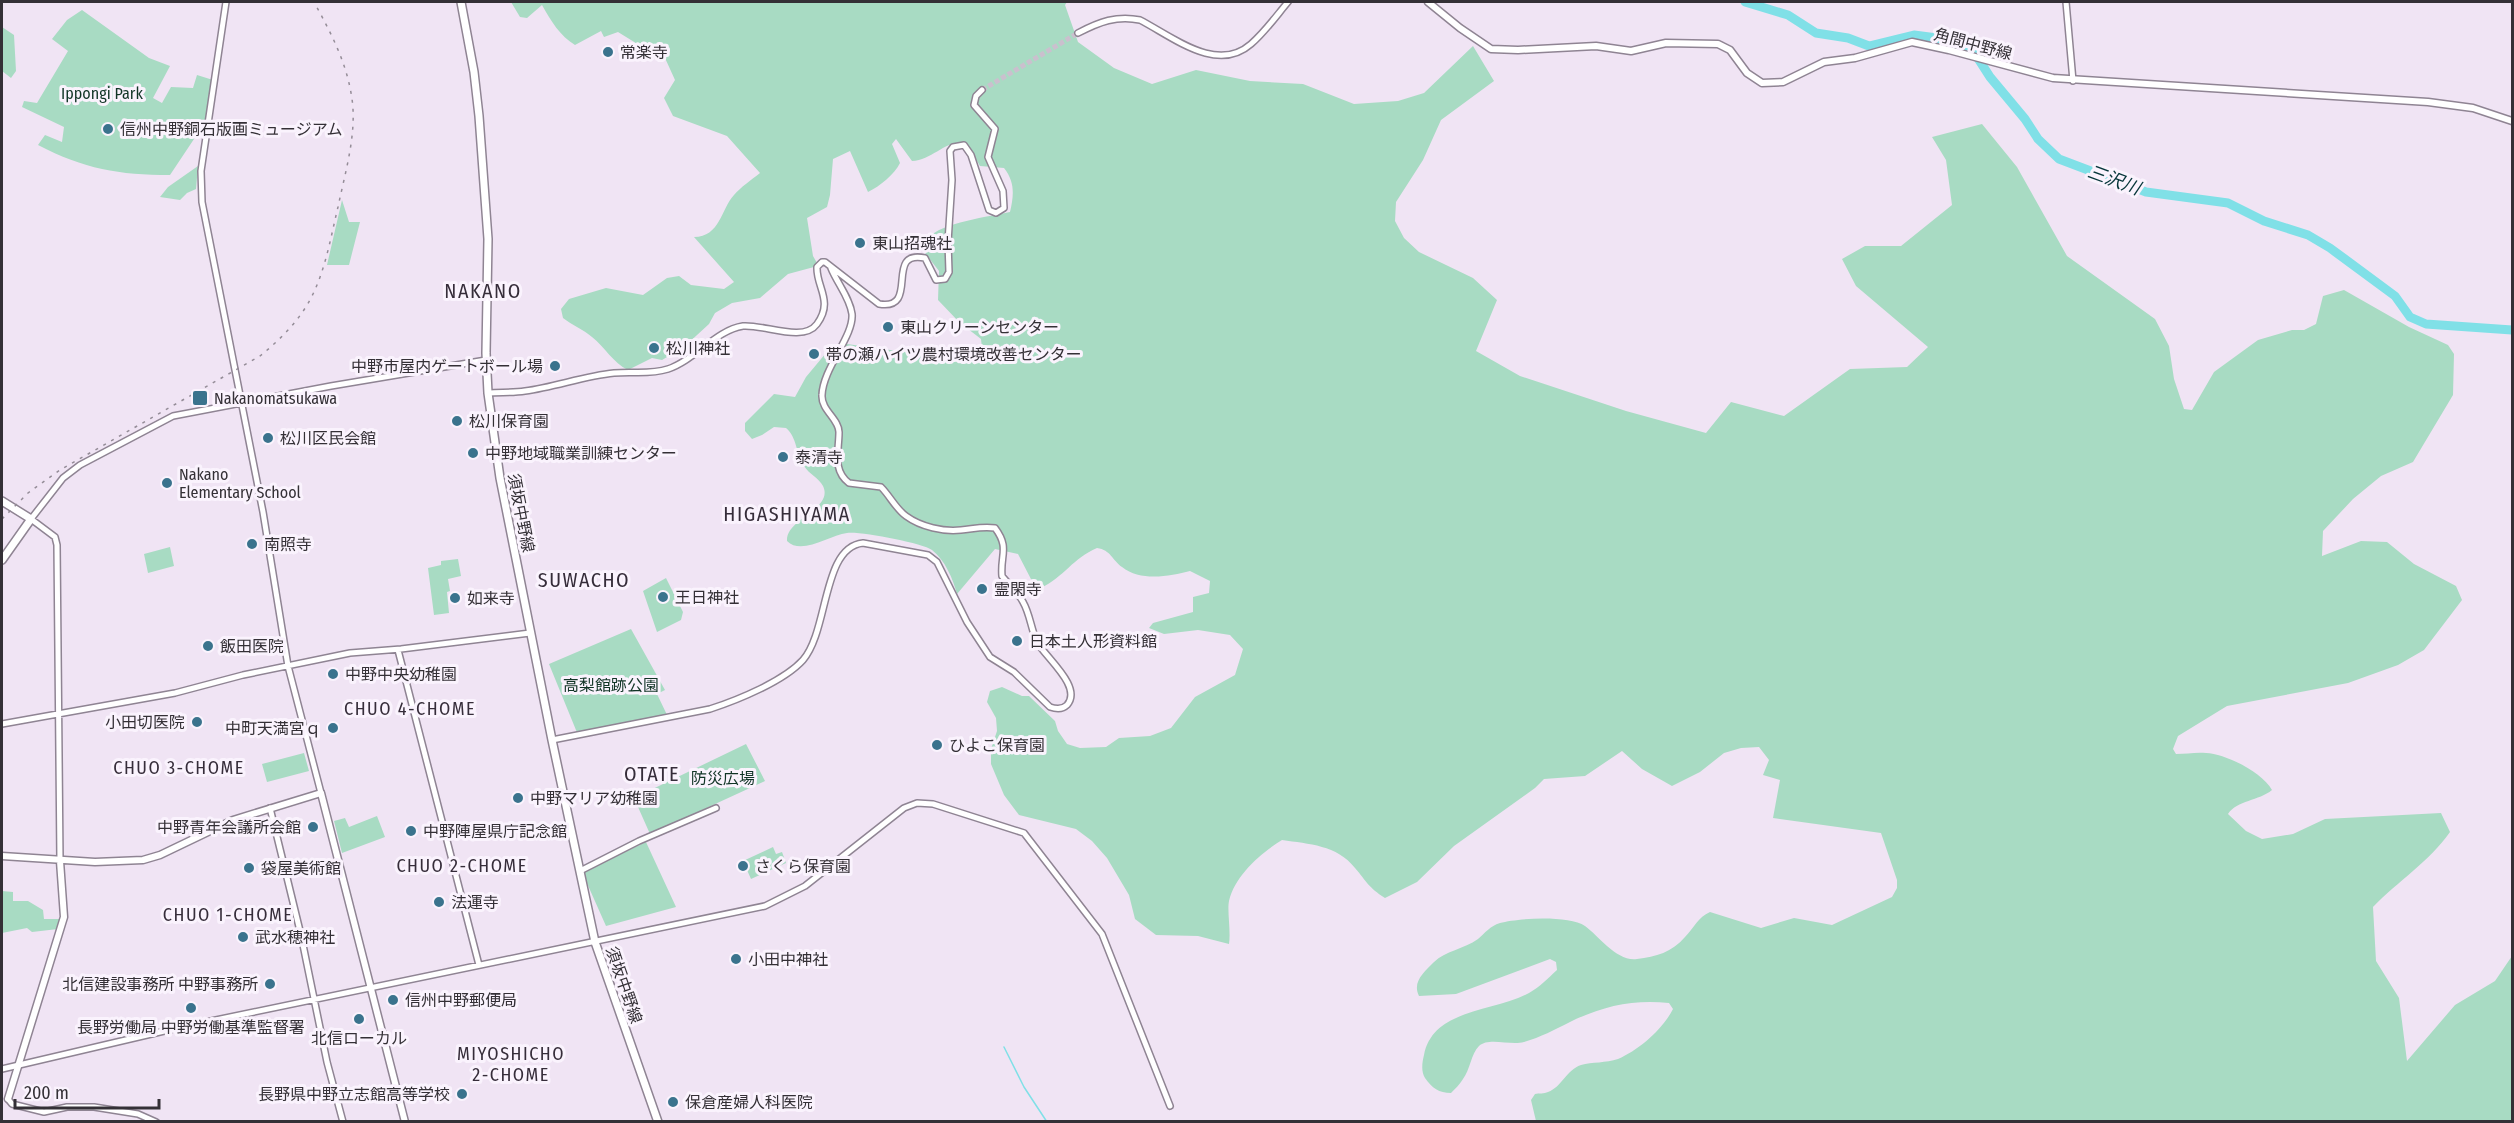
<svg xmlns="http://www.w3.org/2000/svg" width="2514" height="1123" font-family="'Fira Sans Condensed','Noto Sans JP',sans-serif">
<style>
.green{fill:#a8dbc3}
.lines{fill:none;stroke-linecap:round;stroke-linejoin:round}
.stream{stroke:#80e0e7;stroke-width:1.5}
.river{stroke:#80e0e7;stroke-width:9}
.tertiary-tunnel{stroke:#cac0ce;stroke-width:5;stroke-dasharray:5 2.5;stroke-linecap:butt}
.tertiary-casing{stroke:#8f8493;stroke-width:8}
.secondary-casing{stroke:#8f8493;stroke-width:9}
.primary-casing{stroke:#8f8493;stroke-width:10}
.tertiary{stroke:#fff;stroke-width:5}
.secondary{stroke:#fff;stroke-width:6}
.primary{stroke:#fff;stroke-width:7}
.rail{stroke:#948c97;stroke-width:1.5;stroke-dasharray:3 6;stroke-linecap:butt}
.poi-dot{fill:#3a738d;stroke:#faf3fd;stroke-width:2}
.labels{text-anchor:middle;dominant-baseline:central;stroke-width:6;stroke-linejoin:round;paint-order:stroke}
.street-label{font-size:16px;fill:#343036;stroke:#faf3fd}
.poi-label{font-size:16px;fill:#343036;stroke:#faf3fd;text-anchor:start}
.park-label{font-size:16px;fill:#113526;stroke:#faf3fd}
.water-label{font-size:18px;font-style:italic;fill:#06363a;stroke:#faf3fd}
.neighbourhood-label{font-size:18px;letter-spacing:1.5px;fill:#362d3a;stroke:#faf3fd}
.quarter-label{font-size:20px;letter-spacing:1.5px;fill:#362d3a;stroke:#faf3fd}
</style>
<rect width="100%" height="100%" fill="#f0e4f4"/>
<!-- green -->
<path class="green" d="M 511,2 L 1067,2 L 1065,5 L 1078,42 L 1114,68 L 1152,84 L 1196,70 L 1250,81 L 1303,84 L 1354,104 L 1398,101 L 1424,93 L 1473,46 L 1494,81 L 1441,120 L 1423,160 L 1396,202 L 1395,221 L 1404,238 L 1419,252 L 1473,278 L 1497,300 L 1476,351 L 1520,376 L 1626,411 L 1706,433 L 1731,402 L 1784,416 L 1850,369 L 1907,367 L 1928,347 L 1856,286 L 1842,259 L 1865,246 L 1901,246 L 1952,205 L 1946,160 L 1932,137 L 1982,124 L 2017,167 L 2067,256 L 2155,319 L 2169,346 L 2174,379 L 2184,409 L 2192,410 L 2214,372 L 2258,340 L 2292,330 L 2304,330 L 2316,324 L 2323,296 L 2344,290 L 2409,327 L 2448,345 L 2454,354 L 2453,395 L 2413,462 L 2381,476 L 2353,499 L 2323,531 L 2322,556 L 2361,541 L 2387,542 L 2414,564 L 2456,586 L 2462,600 L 2424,650 L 2398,665 L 2348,683 L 2227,706 L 2178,736 L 2173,749 L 2176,754 C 2186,754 2196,752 2206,753 C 2226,754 2262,772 2272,790 C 2259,801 2237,800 2228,814 L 2246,831 L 2262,839 L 2293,834 L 2325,819 L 2441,813 L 2450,832 C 2429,862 2398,881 2373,907 L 2376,961 L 2399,998 L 2407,1061 L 2455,1005 L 2495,981 L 2512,956 L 2512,1121 L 1536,1121 L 1531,1100 L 1535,1094 C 1539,1093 1544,1094 1548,1092 C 1562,1087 1566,1070 1581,1065 C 1592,1062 1606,1063 1618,1059 C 1639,1050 1663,1029 1673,1009 L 1669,1003 C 1634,999 1602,1006 1570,1022 C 1554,1030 1541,1037 1524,1042 C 1511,1046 1489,1037 1479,1046 C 1471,1054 1470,1070 1463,1079 C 1460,1084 1455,1089 1451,1093 C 1439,1093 1432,1088 1425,1078 C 1421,1071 1422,1063 1424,1055 C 1433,1008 1495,1012 1529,993 C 1540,987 1548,978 1557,970 L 1556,962 L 1550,959 L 1456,994 L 1419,996 C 1412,982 1424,972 1434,962 C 1445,951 1464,949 1478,939 C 1485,933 1490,926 1500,923 C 1518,918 1569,915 1585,926 C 1599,936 1617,962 1637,959 C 1656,957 1672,952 1685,937 C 1694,928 1698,917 1710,912 L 1761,928 L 1794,918 L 1832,925 L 1892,897 L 1897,888 L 1897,880 L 1881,833 L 1773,818 L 1780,780 L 1763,775 L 1769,760 L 1759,747 L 1741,748 L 1724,753 L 1700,772 L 1672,786 L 1642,769 L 1622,751 L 1585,776 L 1544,779 L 1535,788 L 1454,846 L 1417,882 L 1385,898 C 1368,887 1367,882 1355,868 C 1337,845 1309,844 1282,840 C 1261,853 1235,875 1229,901 C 1227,911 1231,931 1229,944 L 1198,936 L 1156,935 L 1135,919 L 1129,895 L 1107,858 L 1092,841 L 1076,829 L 1019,815 L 1004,795 L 991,764 L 991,749 L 997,731 L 996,718 L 987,702 L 990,691 L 1002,687 L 1022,696 L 1029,696 L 1055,721 L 1058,731 L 1067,744 L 1080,748 L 1106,747 L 1119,738 L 1150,736 L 1171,728 L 1195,697 L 1235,675 L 1243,649 L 1230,635 L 1198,630 L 1164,634 L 1149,628 L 1153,623 L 1193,612 L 1193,597 L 1209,593 L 1210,581 L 1190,571 C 1170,576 1141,582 1122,567 C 1112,560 1111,550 1097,548 C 1073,558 1064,577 1041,588 L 1033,583 L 1018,554 L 995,549 L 957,594 C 953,579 945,560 932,550 C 922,543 860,531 847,533 C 829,535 802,556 787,541 C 786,518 834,509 823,486 C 819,478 809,474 804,466 C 796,454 797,437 786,428 L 774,427 L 762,435 L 752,439 L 745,431 L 745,423 L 774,394 L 795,397 L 806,377 L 826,353 L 847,344 L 941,357 L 970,357 L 982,348 L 981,339 L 959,322 L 938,300 L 939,271 L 925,253 C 926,249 927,242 929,238 C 939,223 992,216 1010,212 C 1014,195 1015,182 1004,168 L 980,166 L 966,143 C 946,139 933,160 912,161 L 896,139 L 892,144 L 900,163 C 894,175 880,186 868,192 L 850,151 L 833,159 L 830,195 L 827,207 L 807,218 L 813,256 L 817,263 L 814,267 L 788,274 L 760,298 L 732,303 L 715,313 L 709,324 L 684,347 L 662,360 L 652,358 L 628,370 C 613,363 605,347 592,337 C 584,330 572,325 563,318 L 561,309 L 569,299 L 606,288 L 643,295 L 667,278 L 679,276 L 691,285 L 724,289 L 734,282 L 694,237 C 720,237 721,209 734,195 C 741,187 751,180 760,173 L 727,136 L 673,116 L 664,98 L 675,80 L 665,58 L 648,56 L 639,45 L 618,32 L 604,37 L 601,31 L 575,45 C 560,36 551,21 542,5 L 527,18 L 520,17 Z
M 82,10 L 149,58 L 170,66 L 153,98 L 162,103 L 171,87 L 193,88 L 197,75 L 213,80 L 206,134 L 198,133 L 170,175 C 119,175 84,169 38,145 L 45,135 L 62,142 L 64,127 L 22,107 L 24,101 L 37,103 L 68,51 L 52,39 L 67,20 Z
M 2,27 L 14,35 L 16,71 L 11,78 L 2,71 Z
M 198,166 L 196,189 L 187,193 L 180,200 L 160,197 L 168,187 Z
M 342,200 L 349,222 L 360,222 L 349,265 L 327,265 Z
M 170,547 L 174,566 L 148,573 L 144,554 Z
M 458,559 L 461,576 L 448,579 L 450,591 L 447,592 L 449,613 L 434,615 L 428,568 L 441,565 L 441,561 Z
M 666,578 L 683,612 L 681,620 L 657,632 L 643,591 Z
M 631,629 L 665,690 L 657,694 L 668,717 L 578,735 L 549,664 Z
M 746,744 L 765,781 L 650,834 L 634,798 Z
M 304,753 L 309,771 L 267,782 L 262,764 Z
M 377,816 L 385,837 L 342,853 L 334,821 L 345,818 L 349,827 Z
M 646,842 L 676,907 L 606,926 L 582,872 Z
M 773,847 L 776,854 L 782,852 L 786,863 L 751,879 L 743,861 Z
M 2,891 L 13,892 L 13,901 L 28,901 L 43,910 L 44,919 L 61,919 L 58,929 L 32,932 L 27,928 L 2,933 Z"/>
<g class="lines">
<!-- stream -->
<path class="stream" d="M 1004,1047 L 1024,1087 L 1047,1122"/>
<!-- river -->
<path class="river" d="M 1745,2 L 1788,15 L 1816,33 L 1848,38 L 1869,46 L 1914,35 L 1937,38 L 1972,49 L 1990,77 L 2025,119 L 2038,139 L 2059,159 L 2146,192 L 2228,203 L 2264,221 L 2308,235 L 2330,248 L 2395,296 L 2410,317 L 2426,324 L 2512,330"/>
<!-- tertiary-tunnel -->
<path class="tertiary-tunnel" d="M 982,90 L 1078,33"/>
<defs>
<path id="tertiary" d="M 226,2 L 201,171 L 202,202 L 263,512 L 288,666 L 321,793
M 2066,2 L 2073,81
M 1078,33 C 1099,22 1117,15 1140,20 C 1173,37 1217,74 1251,44 C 1265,32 1277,15 1288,2
M 488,393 C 500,392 513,393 525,391 C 555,387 584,376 614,373 C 633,371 649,375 668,369 C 695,360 716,330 743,326 C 764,324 803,343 817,324 C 834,301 816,287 817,267 L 822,262 L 825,262 L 879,304 C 921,311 883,249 925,258 L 936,280 L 945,279 L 949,272 L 948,242 L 952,180 L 950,151 L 953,147 L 964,145 L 971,155 L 989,210 L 996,213 L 1004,208 L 1003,191 L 988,157 L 995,129 L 974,105 L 976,96 L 982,90
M 398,650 L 479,965
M 2,724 L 175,693 L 243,675 L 350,653 L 401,649 L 530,633
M 552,740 L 710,709 C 738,700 784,681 803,660 C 829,630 822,547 863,543 L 928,555 L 937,562 L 967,622 L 990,657 L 1014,672 L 1050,707 C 1056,709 1062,710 1067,705 C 1083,687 1046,658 1037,642 C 1031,629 1030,614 1023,602 C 1018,592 1009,585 1002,576 C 1000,555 1010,548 995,528 C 982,526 973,529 961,530 C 944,532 921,527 906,516 C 896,509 890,496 881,487 L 849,483 C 832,470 839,451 839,432 C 839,419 821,410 822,395 C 823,368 854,336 852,314 C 850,298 837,283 831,268
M 270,808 L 301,935 L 327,1062 L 343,1122
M 60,861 L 57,545 L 55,537 L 31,519 L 63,478 L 80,465 L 173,416 L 331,386 L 486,360
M 580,871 L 639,841 L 716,808
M 2,1069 L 177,1028 L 765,906 L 805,886 L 904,808 L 917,803 L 933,804 L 1024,833 L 1102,934 L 1170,1106
M 8,1099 L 12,1104 L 44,1112 L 67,1107 L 94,1107 L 138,1114 L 156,1122"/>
<path id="secondary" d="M 1428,2 L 1460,28 L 1491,49 L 1518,50 L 1596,46 L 1631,51 L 1666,43 L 1718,44 L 1730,50 L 1747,73 L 1762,83 L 1783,82 L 1824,62 L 1855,58 L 1912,42 L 1949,50 L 2053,78 L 2428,102 L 2473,108 L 2512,121
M 2,856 L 95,862 L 143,860 L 160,855 L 233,820 L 321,793 L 405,1122
M 8,1099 L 64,917 L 60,861"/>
<path id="primary" d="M 461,2 L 474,72 L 479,116 L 488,239 L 486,353 L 488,393 L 500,478 L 552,740 L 595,942 L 658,1122
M 2,501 L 31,519 L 2,560"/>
</defs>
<!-- tertiary casing -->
<use href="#tertiary" class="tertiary-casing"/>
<!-- secondary casing -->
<use href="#secondary" class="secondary-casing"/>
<!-- primary casing -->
<use href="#primary" class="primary-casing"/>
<!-- tertiary -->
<use href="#tertiary" class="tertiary"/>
<!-- secondary -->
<use href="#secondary" class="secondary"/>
<!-- primary -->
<use href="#primary" class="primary"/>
<!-- rail -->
<path class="rail" d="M 2,519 L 28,493 L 60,470 L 260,356 C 281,339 301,319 313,294 C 326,267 331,236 338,207 C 345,173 357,134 352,99 C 347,63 331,33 314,2"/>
</g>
<!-- markers -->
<g class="poi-dot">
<circle cx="608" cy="52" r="6"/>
<circle cx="108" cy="129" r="6"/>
<circle cx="860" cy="243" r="6"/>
<circle cx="888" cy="327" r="6"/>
<circle cx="654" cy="348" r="6"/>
<circle cx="814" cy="354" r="6"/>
<circle cx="555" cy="366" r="6"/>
<rect x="192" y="390" width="16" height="16" rx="3"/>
<circle cx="457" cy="421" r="6"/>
<circle cx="268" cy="438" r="6"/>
<circle cx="473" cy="453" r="6"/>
<circle cx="783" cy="457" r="6"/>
<circle cx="167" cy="483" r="6"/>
<circle cx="252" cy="544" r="6"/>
<circle cx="982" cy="589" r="6"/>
<circle cx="663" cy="597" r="6"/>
<circle cx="455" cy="598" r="6"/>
<circle cx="1017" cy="641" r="6"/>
<circle cx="208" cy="646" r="6"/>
<circle cx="333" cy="674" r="6"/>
<circle cx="197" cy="722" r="6"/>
<circle cx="333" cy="728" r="6"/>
<circle cx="937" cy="745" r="6"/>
<circle cx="518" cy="798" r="6"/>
<circle cx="313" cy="827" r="6"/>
<circle cx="411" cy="831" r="6"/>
<circle cx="743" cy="866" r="6"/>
<circle cx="249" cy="868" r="6"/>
<circle cx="439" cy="902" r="6"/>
<circle cx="243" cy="937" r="6"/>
<circle cx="736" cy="959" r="6"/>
<circle cx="270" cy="984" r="6"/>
<circle cx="393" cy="1000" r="6"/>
<circle cx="191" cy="1008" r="6"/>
<circle cx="359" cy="1019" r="6"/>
<circle cx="462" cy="1094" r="6"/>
<circle cx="673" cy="1102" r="6"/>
</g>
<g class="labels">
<!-- street labels -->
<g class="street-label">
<text transform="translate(1973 44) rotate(15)">角間中野線</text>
<text transform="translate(521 513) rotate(79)">須坂中野線</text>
<text transform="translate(624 985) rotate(71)">須坂中野線</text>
</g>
<!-- poi labels -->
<g class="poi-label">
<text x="620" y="52">常楽寺</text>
<text x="120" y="129">信州中野銅石版画ミュージアム</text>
<text x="872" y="243">東山招魂社</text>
<text x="900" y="327">東山クリーンセンター</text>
<text x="666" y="348">松川神社</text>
<text x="826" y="354">帯の瀬ハイツ農村環境改善センター</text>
<text x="543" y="366" text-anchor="end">中野市屋内ゲートボール場</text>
<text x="214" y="398">Nakanomatsukawa</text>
<text x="469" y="421">松川保育園</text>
<text x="280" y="438">松川区民会館</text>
<text x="485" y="453">中野地域職業訓練センター</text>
<text x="795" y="457">泰清寺</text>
<text x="179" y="474">Nakano<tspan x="179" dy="18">Elementary School</tspan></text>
<text x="264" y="544">南照寺</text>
<text x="994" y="589">霊閑寺</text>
<text x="675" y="597">王日神社</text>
<text x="467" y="598">如来寺</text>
<text x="1029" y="641">日本土人形資料館</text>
<text x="220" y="646">飯田医院</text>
<text x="345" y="674">中野中央幼稚園</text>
<text x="185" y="722" text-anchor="end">小田切医院</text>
<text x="321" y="728" text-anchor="end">中町天満宮ｑ</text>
<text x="949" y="745">ひよこ保育園</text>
<text x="530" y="798">中野マリア幼稚園</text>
<text x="301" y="827" text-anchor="end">中野青年会議所会館</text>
<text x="423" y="831">中野陣屋県庁記念館</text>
<text x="755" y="866">さくら保育園</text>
<text x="261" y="868">袋屋美術館</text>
<text x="451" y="902">法運寺</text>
<text x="255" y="937">武水穂神社</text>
<text x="748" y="959">小田中神社</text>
<text x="258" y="984" text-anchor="end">北信建設事務所 中野事務所</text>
<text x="405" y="1000">信州中野郵便局</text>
<text x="191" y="1027" text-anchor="middle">長野労働局 中野労働基準監督署</text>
<text x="359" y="1038" text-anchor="middle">北信ローカル</text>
<text x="450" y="1094" text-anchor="end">長野県中野立志館高等学校</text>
<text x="685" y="1102">保倉産婦人科医院</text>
</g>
<!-- park labels -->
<g class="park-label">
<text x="102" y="93">Ippongi Park</text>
<text x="611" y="685">高梨館跡公園</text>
<text x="723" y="778">防災広場</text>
</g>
<!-- water labels -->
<g class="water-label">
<text transform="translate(2114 180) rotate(20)">三沢川</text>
</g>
<!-- neighbourhood labels -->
<g class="neighbourhood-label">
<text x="410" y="709">CHUO 4-CHOME</text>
<text x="179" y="768">CHUO 3-CHOME</text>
<text x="462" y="866">CHUO 2-CHOME</text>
<text x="228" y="915">CHUO 1-CHOME</text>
<text x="511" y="1054">MIYOSHICHO<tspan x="511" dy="21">2-CHOME</tspan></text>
</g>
<!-- quarter labels -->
<g class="quarter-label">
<text x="483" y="291">NAKANO</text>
<text x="787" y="514">HIGASHIYAMA</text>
<text x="584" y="580">SUWACHO</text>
<text x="652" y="774">OTATE</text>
</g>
</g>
<!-- border -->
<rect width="2514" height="1123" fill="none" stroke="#343036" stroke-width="6"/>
<!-- scale -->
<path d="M15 1099v9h144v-9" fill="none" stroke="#343036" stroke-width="3"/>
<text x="24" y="1099" font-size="18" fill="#343036" stroke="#faf3fd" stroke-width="4.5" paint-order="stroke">200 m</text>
</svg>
